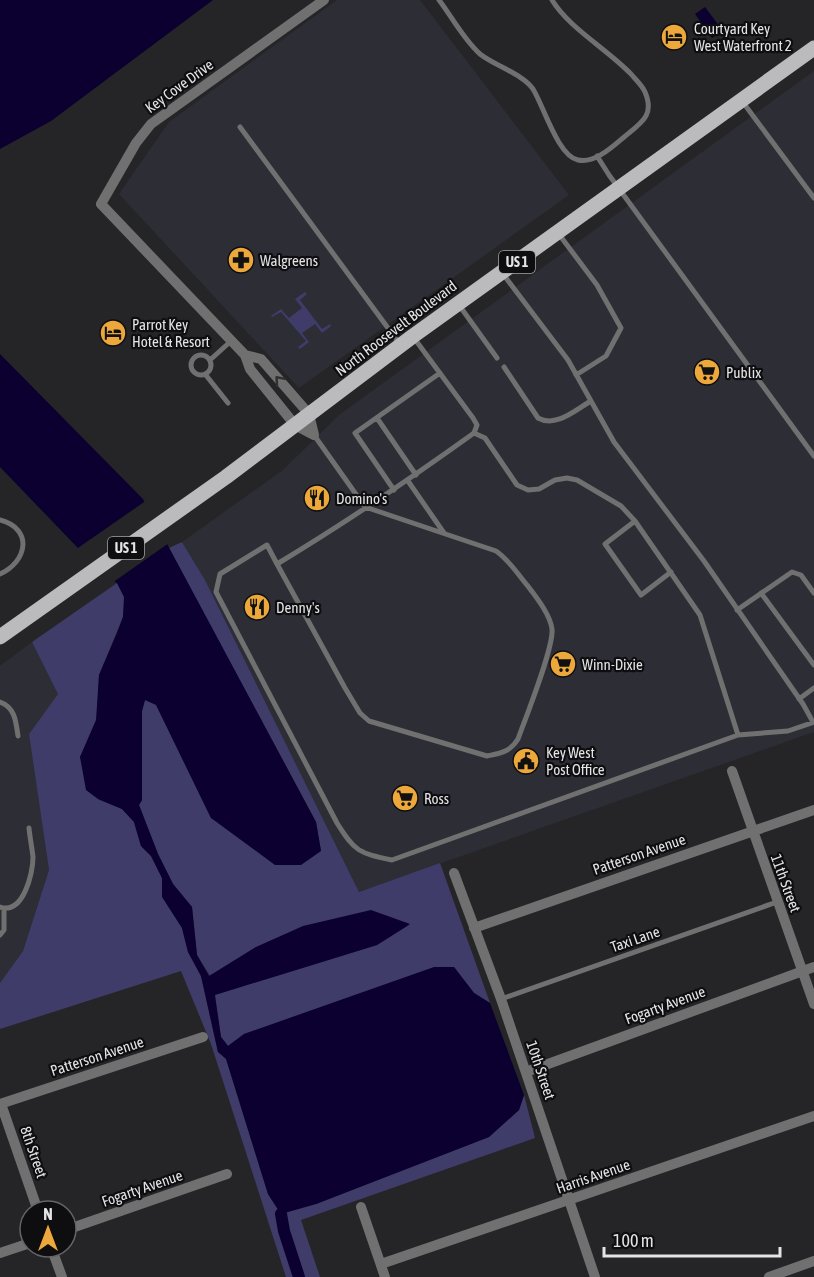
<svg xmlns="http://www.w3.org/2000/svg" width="814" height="1277" font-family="'Asap Condensed',sans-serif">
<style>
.built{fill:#2d2d36}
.green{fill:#3f3c69}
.water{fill:#0b002f}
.pier{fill:#252528}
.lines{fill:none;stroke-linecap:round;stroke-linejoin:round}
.canal{stroke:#0b002f;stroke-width:12}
.lane{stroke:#707071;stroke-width:5}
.street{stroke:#707071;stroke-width:10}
.primary{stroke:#bbbbbe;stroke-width:15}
.oneway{stroke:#303032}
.labels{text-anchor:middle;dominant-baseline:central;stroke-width:4.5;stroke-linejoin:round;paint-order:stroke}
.shield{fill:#0e0e10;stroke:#a4a4a6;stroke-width:1.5}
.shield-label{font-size:14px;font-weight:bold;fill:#e4e4e6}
.poi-label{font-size:15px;fill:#e4e4e6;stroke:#0e0e10;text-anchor:start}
.street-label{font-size:15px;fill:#e4e4e6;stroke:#0e0e10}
</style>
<rect width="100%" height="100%" fill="#252528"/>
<!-- built -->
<path class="built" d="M 337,0 L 420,0 L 569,195 L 299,388 L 119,194 L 169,122 Z
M 814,71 L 814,732 L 359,892 L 205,580 L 182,542 L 283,470 L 339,415 Z
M 32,642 L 59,694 L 29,734 L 49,870 L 23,951 L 0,983 L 0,666 Z"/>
<!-- green -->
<path class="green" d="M 305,292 L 307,294 L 300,300 L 322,329 L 330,324 L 331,326 L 322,333 L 315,324 L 302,333 L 309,342 L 300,349 L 298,347 L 306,341 L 281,312 L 272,317 L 271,316 L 281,309 L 289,318 L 302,308 L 295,299 Z
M 182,542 L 205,580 L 359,892 L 440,863 L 490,1003 L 474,993 L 454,967 L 244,1034 L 228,1046 L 221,1037 L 214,995 L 377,945 L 409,925 L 256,947 L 210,976 L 197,955 L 192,907 L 173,884 L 158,854 L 139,805 L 142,800 L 142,711 L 145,700 L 156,704 L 211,818 L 321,851 L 316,822 L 169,548 Z
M 117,583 L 125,597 L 123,617 L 99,675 L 97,720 L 80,757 L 98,799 L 122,809 L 134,822 L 141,846 L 151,856 L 162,878 L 163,897 L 182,928 L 188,952 L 201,976 L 218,1052 L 226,1058 L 268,1194 L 280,1213 L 316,1204 L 489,1137 L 519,1110 L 524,1095 L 535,1138 L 301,1220 L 320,1277 L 286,1277 L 211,1044 L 181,971 L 0,1029 L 0,983 L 23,951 L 49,870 L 29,734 L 58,694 L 32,642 Z"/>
<!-- water -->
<path class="water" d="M 0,0 L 213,0 L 51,121 L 0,149 Z
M 705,7 L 723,31 L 712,38 L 695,14 Z
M 0,354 L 143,499 L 316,822 L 321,851 L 301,865 L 275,865 L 211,818 L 156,705 L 145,700 L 142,711 L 142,800 L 139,805 L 158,854 L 173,884 L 192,907 L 197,955 L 209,976 L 256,947 L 303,926 L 371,910 L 410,924 L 377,945 L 215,995 L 221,1037 L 228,1046 L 244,1034 L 434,967 L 454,967 L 474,993 L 490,1003 L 524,1095 L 519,1110 L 489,1137 L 316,1204 L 281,1214 L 268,1194 L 226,1059 L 218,1052 L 201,976 L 188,952 L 182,928 L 162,897 L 162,878 L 151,856 L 141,846 L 134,822 L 122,809 L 98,799 L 86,790 L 80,757 L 96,720 L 99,675 L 117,633 L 123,617 L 124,597 L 117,583 L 101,572 L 0,467 Z"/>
<!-- pier -->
<path class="pier" d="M 147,500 L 169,543 L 112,583 L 99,574 L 75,550 Z"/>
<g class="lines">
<!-- canal -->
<path class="canal" d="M 281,1214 L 284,1231 L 299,1277"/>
<!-- lane -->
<path class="lane" d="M 439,0 C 452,17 464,40 480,54 C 495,66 523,74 533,89 C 544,107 558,156 578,160 C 597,164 616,143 629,133 C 644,121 654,113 645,92 C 642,85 636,80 631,74 C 607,49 569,28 552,0
M 742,101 L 814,198
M 240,127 L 399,343
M 597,156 L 609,175 L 814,456
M 558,233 L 597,285 L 621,328 L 606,356 L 576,375
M 503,274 L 568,360 L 614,442 L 704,561 L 803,704 L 813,722
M 459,305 L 497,358
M191 365a10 10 0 1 1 20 0a10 10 0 1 1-20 0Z
M 210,360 L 231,341
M 504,367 L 538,418 C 556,428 575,410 591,401
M 205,374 L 228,403
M 377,418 L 416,475
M 474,433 L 485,438 L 517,485 L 528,490 L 539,489 L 555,480 L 567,478 L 577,480 L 621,506 L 635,521 L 700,615 L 738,735 L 788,731 L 814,722
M 314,435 L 365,507 L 496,551 C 509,560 517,573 527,585 C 536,597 550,614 552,629 C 554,647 526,717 518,739 C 510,752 501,753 487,756 L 369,721 L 360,713 L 345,688 L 277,564 C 345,523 410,479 474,433 L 477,425 L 473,418 L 414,338
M 408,481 L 444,533
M 394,490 L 355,433 L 440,373
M 0,520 C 34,529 27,562 0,574
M 635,521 L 605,544 L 641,595 L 671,572
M 277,564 L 267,545 L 220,574 L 216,592 L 337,823 C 355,852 359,853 392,860 L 738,735
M 761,593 L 814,665
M 737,610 L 792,572 L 801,575 L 814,593
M 799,699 L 814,688
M 0,702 C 15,707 16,722 18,736
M 0,907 C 23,915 33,874 33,857 C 32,848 30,838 29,828
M 0,935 L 4,930 L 4,908
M 501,999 L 777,902"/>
<!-- street -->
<path class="street" d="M 245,355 L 261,359 L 309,414 L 314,435
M 314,435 L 295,425 L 250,369 L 245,355 L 101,204 L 136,143 L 151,124 L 324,0
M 732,771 L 814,1004
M 454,873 L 501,999 L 595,1277
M 474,928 L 814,810
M 526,1072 L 814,967
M 0,1104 L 203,1037
M 1,1104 L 38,1211
M 361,1207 L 385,1277
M 66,1230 L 227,1174
M 51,1247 L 62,1277
M 0,1253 L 30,1243
M 381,1264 L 814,1116
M 769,1277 L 814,1261"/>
<!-- primary -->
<path class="primary" d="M 0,637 L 226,477 L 413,336 L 814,48"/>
</g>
<!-- one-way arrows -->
<defs><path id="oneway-chevron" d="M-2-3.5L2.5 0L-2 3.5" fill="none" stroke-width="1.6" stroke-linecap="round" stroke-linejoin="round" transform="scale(1.5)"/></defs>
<use class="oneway" href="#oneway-chevron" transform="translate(279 380) rotate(-131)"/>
<!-- icons -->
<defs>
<symbol id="hotel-disc" viewBox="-11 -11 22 22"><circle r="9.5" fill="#eda83b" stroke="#0e0e10"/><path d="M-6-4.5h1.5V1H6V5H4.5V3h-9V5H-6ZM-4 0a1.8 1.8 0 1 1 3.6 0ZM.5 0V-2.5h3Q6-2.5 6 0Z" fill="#111"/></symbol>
<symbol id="pharmacy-disc" viewBox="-11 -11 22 22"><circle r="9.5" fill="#eda83b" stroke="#0e0e10"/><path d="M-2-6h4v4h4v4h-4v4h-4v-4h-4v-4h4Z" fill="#111"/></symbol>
<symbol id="supermarket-disc" viewBox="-11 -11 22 22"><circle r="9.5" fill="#eda83b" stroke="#0e0e10"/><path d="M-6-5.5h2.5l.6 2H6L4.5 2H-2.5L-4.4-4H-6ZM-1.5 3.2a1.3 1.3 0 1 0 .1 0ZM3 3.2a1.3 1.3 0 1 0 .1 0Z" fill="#111"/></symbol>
<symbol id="restaurant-disc" viewBox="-11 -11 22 22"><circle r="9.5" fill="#eda83b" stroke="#0e0e10"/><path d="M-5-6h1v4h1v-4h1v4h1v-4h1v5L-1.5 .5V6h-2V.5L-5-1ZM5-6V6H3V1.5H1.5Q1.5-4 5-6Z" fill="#111"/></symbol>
<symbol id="civic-disc" viewBox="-11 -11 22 22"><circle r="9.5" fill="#eda83b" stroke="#0e0e10"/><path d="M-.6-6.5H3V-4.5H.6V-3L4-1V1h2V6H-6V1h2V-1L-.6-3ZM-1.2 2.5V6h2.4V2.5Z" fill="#111"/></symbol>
</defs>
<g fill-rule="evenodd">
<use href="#hotel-disc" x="659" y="22" width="30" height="30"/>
<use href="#pharmacy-disc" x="226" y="245" width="30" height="30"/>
<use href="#hotel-disc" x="98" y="318" width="30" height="30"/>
<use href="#supermarket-disc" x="692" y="357" width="30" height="30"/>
<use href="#restaurant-disc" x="302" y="483" width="30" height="30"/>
<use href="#restaurant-disc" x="242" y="592" width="30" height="30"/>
<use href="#supermarket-disc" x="548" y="649" width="30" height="30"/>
<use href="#civic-disc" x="511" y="746" width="30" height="30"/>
<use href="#supermarket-disc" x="390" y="783" width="30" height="30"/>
</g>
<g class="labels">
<!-- shield labels -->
<g class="shield">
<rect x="499" y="251" width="36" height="22" rx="4.5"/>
<rect x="108" y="537" width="36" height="22" rx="4.5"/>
</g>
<g class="shield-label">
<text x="517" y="262">US 1</text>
<text x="126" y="548">US 1</text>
</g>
<!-- poi labels -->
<g class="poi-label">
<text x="694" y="28">Courtyard Key<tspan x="694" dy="17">West Waterfront 2</tspan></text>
<text x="260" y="260">Walgreens</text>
<text x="132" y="324">Parrot Key<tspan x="132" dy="17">Hotel &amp; Resort</tspan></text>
<text x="726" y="372">Publix</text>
<text x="336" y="498">Domino's</text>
<text x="276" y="607">Denny's</text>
<text x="582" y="664">Winn-Dixie</text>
<text x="546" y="752">Key West<tspan x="546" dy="17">Post Office</tspan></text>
<text x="424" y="798">Ross</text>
</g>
<!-- street labels -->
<g class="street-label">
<text transform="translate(179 86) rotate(-36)">Key Cove Drive</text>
<text transform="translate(396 328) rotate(-37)">North Roosevelt Boulevard</text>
<text transform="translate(639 854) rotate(-19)">Patterson Avenue</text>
<text transform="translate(786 883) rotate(70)">11th Street</text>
<text transform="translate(635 939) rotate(-19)">Taxi Lane</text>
<text transform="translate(665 1005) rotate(-20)">Fogarty Avenue</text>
<text transform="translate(97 1056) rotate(-18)">Patterson Avenue</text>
<text transform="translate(541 1070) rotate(71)">10th Street</text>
<text transform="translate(34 1152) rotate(71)">8th Street</text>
<text transform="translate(593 1176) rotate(-19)">Harris Avenue</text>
<text transform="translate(142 1188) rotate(-19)">Fogarty Avenue</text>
</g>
</g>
<!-- north arrow -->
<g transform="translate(48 1229)"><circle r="28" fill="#0e0e10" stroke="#646466" stroke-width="1.5"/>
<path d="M0-4.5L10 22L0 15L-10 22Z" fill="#eda83b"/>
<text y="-9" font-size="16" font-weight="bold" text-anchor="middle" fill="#e4e4e6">N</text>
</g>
<!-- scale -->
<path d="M604 1247v9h176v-9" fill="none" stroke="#e4e4e6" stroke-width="3"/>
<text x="613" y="1247" font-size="18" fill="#e4e4e6" stroke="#0e0e10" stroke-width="4.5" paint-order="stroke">100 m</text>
</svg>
